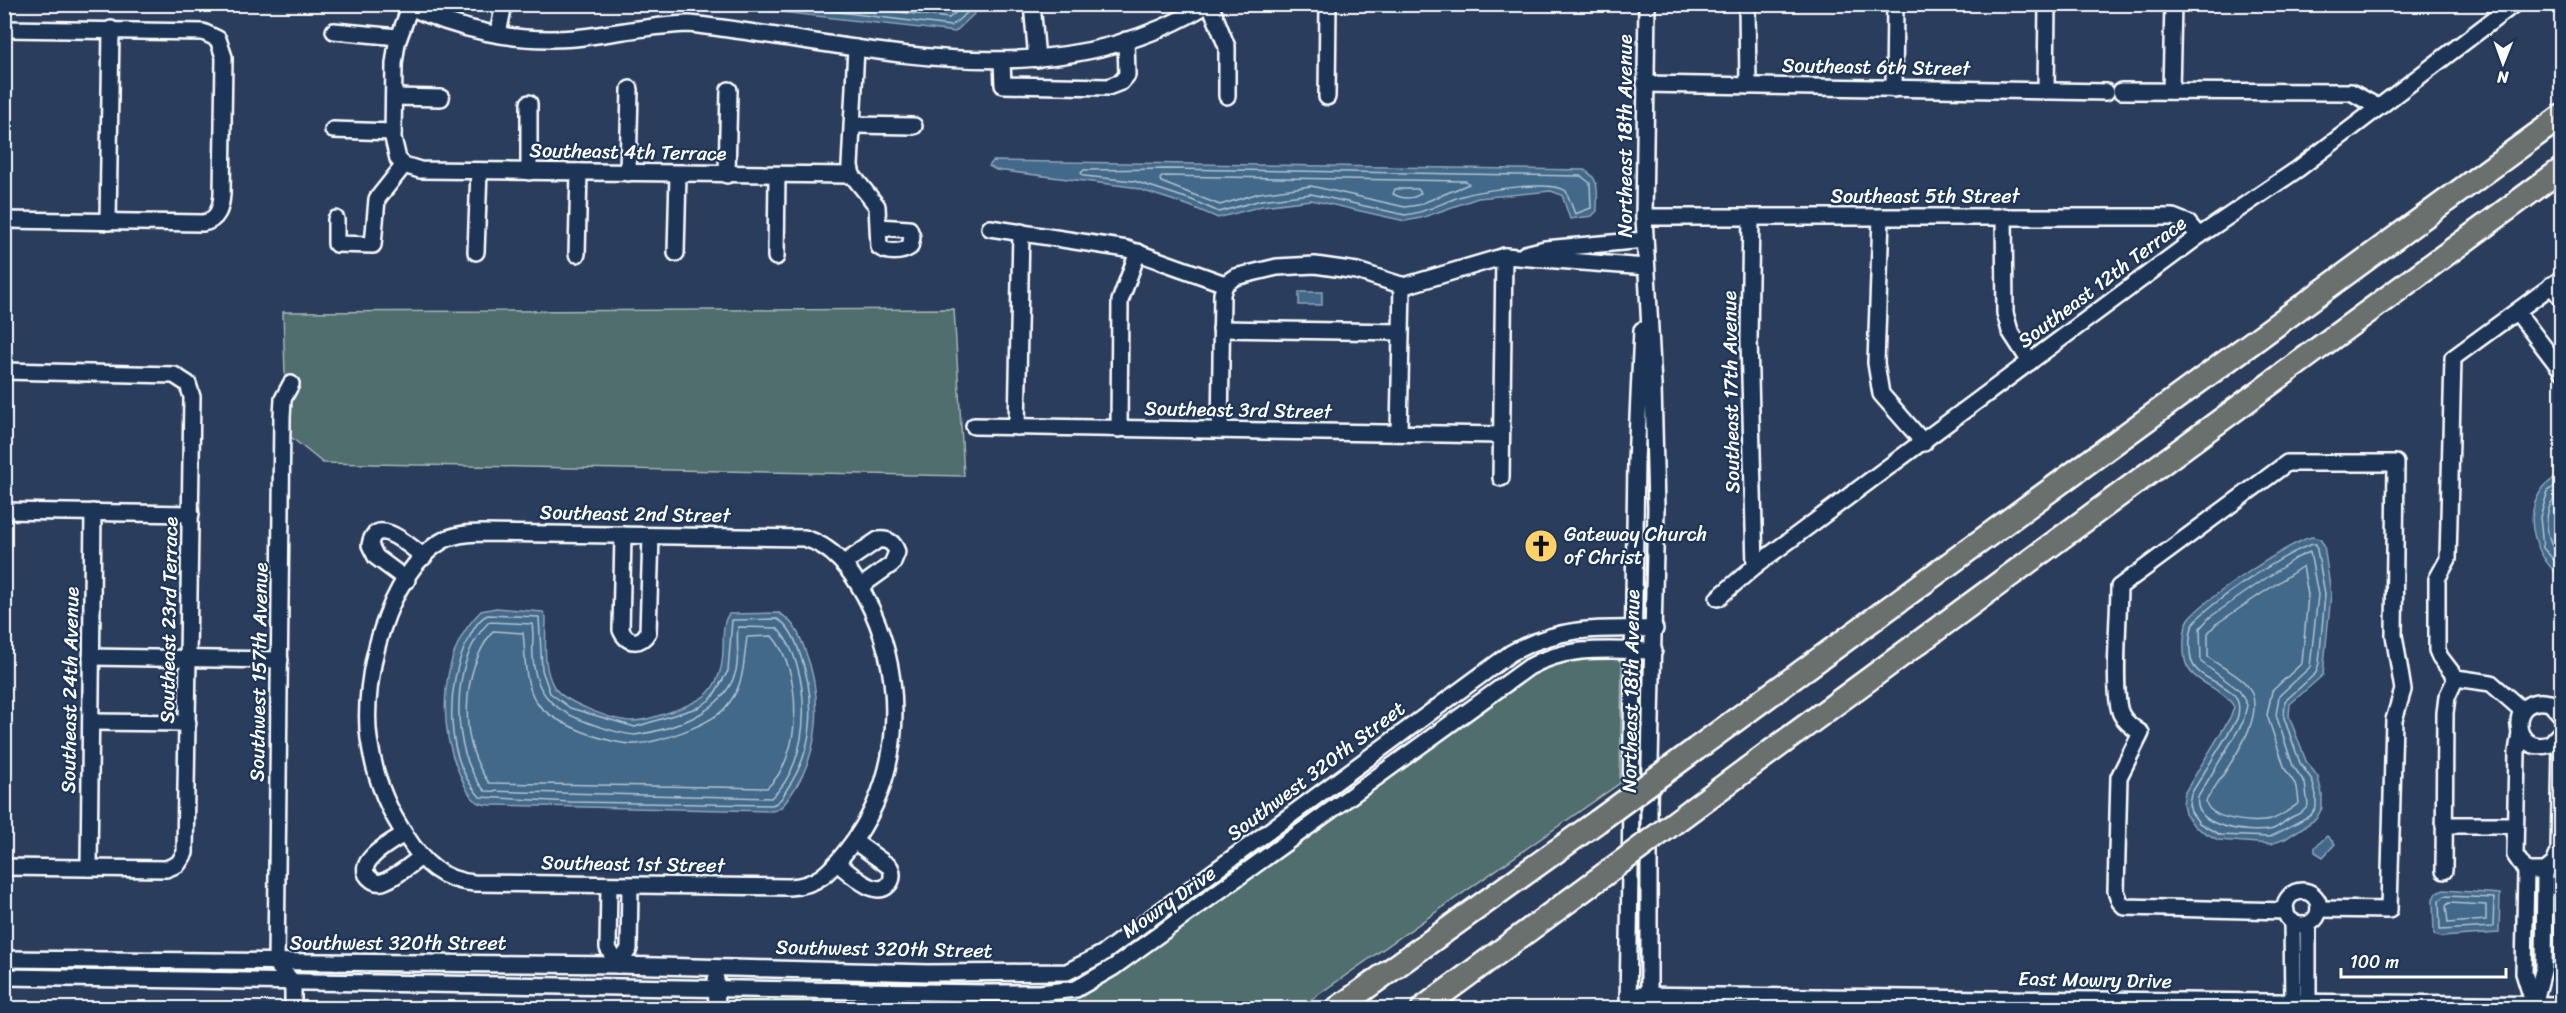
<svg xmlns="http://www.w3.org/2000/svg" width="2566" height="1013" font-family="Sriracha,sans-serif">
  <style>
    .green { fill: #4f6e6d; stroke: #a7b6b6; stroke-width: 1.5 }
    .water { fill: #42698a; stroke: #8ea5b9; stroke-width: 1.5 }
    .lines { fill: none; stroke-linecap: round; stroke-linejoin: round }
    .shore { stroke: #b3c3d0; stroke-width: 1.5 }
    .minor-casing { stroke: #fff; stroke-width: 20 }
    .highway-casing { stroke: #fff; stroke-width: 27 }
    .minor { stroke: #1d3557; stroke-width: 15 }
    .highway { stroke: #6a706d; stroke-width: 22 }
    .highway-bridge-casing { stroke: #fff; stroke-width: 27; stroke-linecap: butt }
    .highway-bridge { stroke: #6a706d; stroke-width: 22 }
    .labels { text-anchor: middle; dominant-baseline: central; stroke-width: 4.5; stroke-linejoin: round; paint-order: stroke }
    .street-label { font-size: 20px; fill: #fff; stroke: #1d3557 }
    .poi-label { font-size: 20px; fill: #fff; stroke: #1d3557; text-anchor: start }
  </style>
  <rect width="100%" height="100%" fill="#2b3d5c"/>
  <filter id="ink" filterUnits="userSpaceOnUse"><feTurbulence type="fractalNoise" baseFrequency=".0167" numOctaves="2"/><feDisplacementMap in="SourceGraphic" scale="12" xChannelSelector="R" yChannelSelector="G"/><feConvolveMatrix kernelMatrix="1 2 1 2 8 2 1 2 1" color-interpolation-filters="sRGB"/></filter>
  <g filter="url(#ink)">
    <g class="green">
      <path d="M954 309 964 476 323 463 287 434 283 312Z"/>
      <path d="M1616 656 1622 664 1620 783 1299 1008H728L737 995 1048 1000 1070 997 1108 981 1504 691C1549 662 1561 658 1616 656Z"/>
      <path d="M303 1001 694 1008H304Z"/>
    </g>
    <g class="water">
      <path d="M973 4 974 14 955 32 719 5Z"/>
      <path d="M993 161 1584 170C1601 178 1597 194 1597 211L1592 216 1570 219 1562 195 1551 191 1478 198 1421 218 1405 221 1311 200 1262 206 1218 218 1190 206 1132 187 996 170 989 166Z"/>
      <rect x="1299" y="292" width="23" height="13"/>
      <path d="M2561 473V577C2536 557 2521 517 2543 488 2547 482 2556 478 2561 473Z"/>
      <path d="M2312 537 2320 539 2324 545 2331 594 2323 675 2290 704 2289 716 2306 761 2318 777 2322 794V808L2316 819 2285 839 2271 844 2218 840 2195 827 2185 814 2183 804 2185 792 2231 716 2234 707C2223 686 2190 684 2185 660 2183 649 2183 628 2189 619 2203 600 2290 542 2312 537Z"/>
      <path d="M496 608 543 612 546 618C546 640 542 667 554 687 563 702 614 721 632 721 649 721 698 704 709 692 733 664 716 629 729 614L779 613C794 621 800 636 805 650 823 697 821 751 792 793 786 801 783 809 772 811L490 805C472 805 467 791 460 775 437 724 439 652 481 611Z"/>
      <path d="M2327 836 2335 844 2323 857 2315 852V847Z"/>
      <path d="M2444 890 2500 894 2499 933 2441 937 2434 935 2433 899 2436 893Z"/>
    </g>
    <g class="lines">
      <g class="shore">
        <path d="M775 4 951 26 967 13 968 4"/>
        <path d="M833 4 949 18 959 10 960 4"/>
        <path d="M1170 169 1581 176 1590 183 1591 208 1575 214 1566 191C1551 180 1482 190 1462 196 1443 202 1426 213 1405 215L1311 194 1261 200 1219 212 1192 200 1134 181 1084 176 1081 173 1084 170Z"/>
        <path d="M1163 176 1466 181 1469 184 1418 205 1405 207 1311 186 1259 193 1220 205 1161 182 1160 179Z"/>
        <path d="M1395 189H1418L1421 193C1413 200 1402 199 1393 194Z"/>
        <path d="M2562 481 2548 491 2540 517 2543 548 2562 569"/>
        <path d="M2562 490C2540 507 2544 541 2562 559"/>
        <path d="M2316 544 2325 594 2319 663 2316 673 2285 701 2284 718 2300 763 2312 780 2316 795V807L2311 815 2270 837 2220 835 2199 823 2191 812 2189 804 2191 794 2237 719C2249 680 2197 687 2191 659 2189 650 2189 631 2194 623 2203 607 2299 543 2316 544Z"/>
        <path d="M2310 552 2318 595 2310 667 2279 696 2276 715 2293 766 2305 783 2308 805C2304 813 2297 814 2290 818 2283 822 2278 829 2269 830 2249 833 2192 828 2198 797L2243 722 2247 705 2239 690 2201 662 2200 628 2210 617 2294 559Z"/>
        <path d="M2303 566 2308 595 2302 663 2272 691 2267 715 2285 769 2297 787 2299 803C2292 808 2279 818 2270 820 2255 824 2208 820 2206 801 2222 773 2274 714 2246 684 2235 672 2220 667 2208 657V633L2216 624Z"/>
        <path d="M488 615 539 617 542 670 550 693 570 708 635 727 700 707 712 698 728 671 732 620 777 619C788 624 794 637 798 648 816 695 817 746 787 789 783 796 780 803 772 805L571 802 480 797C444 757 445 685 468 640 473 630 478 619 488 615Z"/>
        <path d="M489 622 532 624C534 635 532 646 533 657 535 695 555 711 589 723 604 728 619 734 635 735 672 730 722 713 735 674 740 660 736 642 738 627L777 628C813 666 813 763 771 798L485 791C449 751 450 659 489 622Z"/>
        <path d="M493 631 523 633C526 656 523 678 535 700 548 722 611 746 637 744 659 742 710 725 725 708 745 686 743 664 747 637L772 636C803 671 803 757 767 788L489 783C458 740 461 672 493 631Z"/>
        <path d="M2445 896 2494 898 2493 927 2440 930 2439 901Z"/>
        <path d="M2449 903 2486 905V920L2448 923 2446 906Z"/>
      </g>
      <defs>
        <g id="minor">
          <path d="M404 4C456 30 517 43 575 38 613 34 650 25 689 24 863 43 1046 104 1208 4"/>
          <path d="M1032 4 1037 59"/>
          <path d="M1210 4 1227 47V96"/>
          <path d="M1647 4 1644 217 1653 386 1656 508 1649 805V1008"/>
          <path d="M1747 4 1748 86"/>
          <path d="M410 7 397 43 394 64 393 138 398 159 404 165 420 170 852 175"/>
          <path d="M4 29 203 32 218 39 224 57 222 194C221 208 218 220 203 223L4 220"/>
          <path d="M334 31 398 37"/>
          <path d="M498 34 504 4"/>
          <path d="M856 48 850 166 852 175 877 206 879 247C887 253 901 253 910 247L912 237 909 229 878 227"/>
          <path d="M1002 62 1003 85 1108 87 1121 82 1127 75 1126 40"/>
          <path d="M1645 84 2106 92"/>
          <path d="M1894 89 1895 4"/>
          <path d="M2046 91 2047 4"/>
          <path d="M2121 91 2351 92 2378 107"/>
          <path d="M2171 91 2173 4"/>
          <path d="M394 97 441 98"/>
          <path d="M1327 97 1328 4"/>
          <path d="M854 125 914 126"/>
          <path d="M333 130 393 132"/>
          <path d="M529 172V103"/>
          <path d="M628 173 630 89"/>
          <path d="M727 175 729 90"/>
          <path d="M2004 216 2005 313 2010 331 2030 362"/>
          <path d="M1644 217H2173L2188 223 2199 236"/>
          <path d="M1881 217 1876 363 1881 394 1924 443"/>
          <path d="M1751 218 1749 339 1755 566"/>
          <path d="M336 219V244L373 245 377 199 404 165"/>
          <path d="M108 222 111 29"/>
          <path d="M990 228 1127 249 1225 284"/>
          <path d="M476 252 479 171"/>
          <path d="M676 253 678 174"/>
          <path d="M577 254 579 172"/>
          <path d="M1525 254 1545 249 1645 240"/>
          <path d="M776 257 777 175"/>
          <path d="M1225 284 1235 277 1277 267 1315 265 1357 271 1404 286 1505 256 1646 267"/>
          <path d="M2551 285 2562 299"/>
          <path d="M2517 312 2562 371"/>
          <path d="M1221 329 1401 332"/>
          <path d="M4 371 174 375 188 384 192 397 185 853 178 864 166 869 4 867"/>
          <path d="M291 384 283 399 282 417 276 964 293 982V1008"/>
          <path d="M974 426 1501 435"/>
          <path d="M1017 427 1021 232"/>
          <path d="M1119 429 1120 301 1138 252"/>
          <path d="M1220 430 1222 294 1225 284"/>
          <path d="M1399 433 1402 285"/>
          <path d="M1501 478 1504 256"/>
          <path d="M4 511 191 514"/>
          <path d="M482 533 804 538C833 546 851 570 865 596 907 676 905 777 847 850 830 872 817 886 789 887L474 883C441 880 423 863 406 836 386 807 374 774 369 739 361 680 387 573 442 541 455 534 468 533 482 533Z"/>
          <path d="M623 535 621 630C627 644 641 645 648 632L651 536"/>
          <path d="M844 563 878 540C888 539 894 543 897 552L892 564 860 587"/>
          <path d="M407 580 376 557 370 545C375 513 412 548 424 557"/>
          <path d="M1718 598 1755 566 2199 236 2298 169 2514 4"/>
          <path d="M91 657 280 660"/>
          <path d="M2522 710 2491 683 2456 678 2440 657 2437 650V579L2448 559 2453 358 2562 278"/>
          <path d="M2562 716 2550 703C2507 692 2510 757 2550 744L2562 731"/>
          <path d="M91 722 188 723"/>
          <path d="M2520 733 2517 752 2515 855 2526 871 2524 973 2534 1005"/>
          <path d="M2444 825H2514"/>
          <path d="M404 834C393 841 349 864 372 880 376 883 381 883 385 881 398 876 410 865 421 857"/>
          <path d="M837 863C848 871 875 899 888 885 893 880 893 873 890 867L854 841"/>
          <path d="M89 868 93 512"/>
          <path d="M2444 871 2445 713 2447 697 2456 678"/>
          <path d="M2526 871H2545L2554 864 2559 852 2561 747 2556 739"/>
          <path d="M609 886 608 948 618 965"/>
          <circle cx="2302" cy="908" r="17"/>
          <path d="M2286 911 2125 907 2120 902 2116 891 2119 777 2141 733C2133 728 2125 722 2121 714 2112 695 2119 613 2119 587L2287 463H2396L2394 635 2403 690 2394 720 2389 910 2319 909"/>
          <path d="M2292 921 2293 1004"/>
          <path d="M4 959 618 965 928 973 1067 972 1102 954 1511 653C1560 626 1600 628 1655 629"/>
          <path d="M618 965 629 949 630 886"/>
          <path d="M4 977 984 993H1040L1076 989 1114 967 1529 667C1568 645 1611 650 1654 651"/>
          <path d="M716 979 717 1008"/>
          <path d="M1628 995 2562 1005"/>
          <path d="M2308 1004V924"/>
          <path d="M2534 1005 2544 967 2545 871"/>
          <path d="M1628 1008 1636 462 1642 330"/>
        </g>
        <g id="highway">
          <path d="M1696 749 2562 116"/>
          <path d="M1694 808 2562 169"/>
          <path d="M1338 1008 1598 821"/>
          <path d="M1423 1008 1597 880"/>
        </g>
      </defs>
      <use href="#minor" class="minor-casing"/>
      <use href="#highway" class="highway-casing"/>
      <use href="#minor" class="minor"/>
      <use href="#highway" class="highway"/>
      <defs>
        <g id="highway-bridge">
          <path d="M1598 821 1696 749"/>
          <path d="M1597 880 1694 808"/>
        </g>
      </defs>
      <use href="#highway-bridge" class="highway-bridge-casing"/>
      <use href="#highway-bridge" class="highway-bridge"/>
    </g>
  </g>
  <defs>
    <symbol id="church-disc" viewBox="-11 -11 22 22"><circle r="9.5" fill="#ffd166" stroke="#1d3557"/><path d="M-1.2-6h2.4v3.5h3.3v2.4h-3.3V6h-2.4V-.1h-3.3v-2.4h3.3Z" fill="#111"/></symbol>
  </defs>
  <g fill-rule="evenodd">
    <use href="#church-disc" x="1522" y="527" width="38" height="38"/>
  </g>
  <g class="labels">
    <g class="street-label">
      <text transform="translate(1876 67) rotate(1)">Southeast 6th Street</text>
      <text transform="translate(1625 136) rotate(-90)">Northeast 18th Avenue</text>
      <text transform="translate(628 152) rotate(1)">Southeast 4th Terrace</text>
      <text x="1925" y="196">Southeast 5th Street</text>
      <text transform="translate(2102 282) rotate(-37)">Southeast 12th Terrace</text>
      <text transform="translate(1731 392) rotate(-91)">Southeast 17th Avenue</text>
      <text transform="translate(1238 410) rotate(1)">Southeast 3rd Street</text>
      <text transform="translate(635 514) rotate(1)">Southeast 2nd Street</text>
      <text transform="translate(169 620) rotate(-89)">Southeast 23rd Terrace</text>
      <text transform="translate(259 672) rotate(-89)">Southwest 157th Avenue</text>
      <text transform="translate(70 690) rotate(-89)">Southeast 24th Avenue</text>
      <text transform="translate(1631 691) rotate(-89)">Northeast 18th Avenue</text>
      <text transform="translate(1316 771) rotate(-37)">Southwest 320th Street</text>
      <text transform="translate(633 864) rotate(1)">Southeast 1st Street</text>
      <text transform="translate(1169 902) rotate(-35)">Mowry Drive</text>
      <text x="398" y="943">Southwest 320th Street</text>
      <text transform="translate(884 949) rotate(1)">Southwest 320th Street</text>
      <text transform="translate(2095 980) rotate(1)">East Mowry Drive</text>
    </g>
    <g class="poi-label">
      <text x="1564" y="534">Gateway Church<tspan x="1564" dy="23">of Christ</tspan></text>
    </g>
  </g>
  <rect width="2566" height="1013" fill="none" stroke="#1d3557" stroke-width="24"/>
  <rect x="12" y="12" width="2542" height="989" fill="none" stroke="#fff" stroke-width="2" filter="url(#ink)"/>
  <g transform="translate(2503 63) rotate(181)" stroke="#1d3557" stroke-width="4.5" paint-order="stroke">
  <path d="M0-4.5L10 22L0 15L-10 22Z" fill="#ffffff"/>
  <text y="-9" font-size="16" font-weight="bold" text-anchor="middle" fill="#ffffff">N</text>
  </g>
  <path d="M2341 968v9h165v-9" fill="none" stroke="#ffffff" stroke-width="3"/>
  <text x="2350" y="968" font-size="18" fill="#ffffff" stroke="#1d3557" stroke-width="4.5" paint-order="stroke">100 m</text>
</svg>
